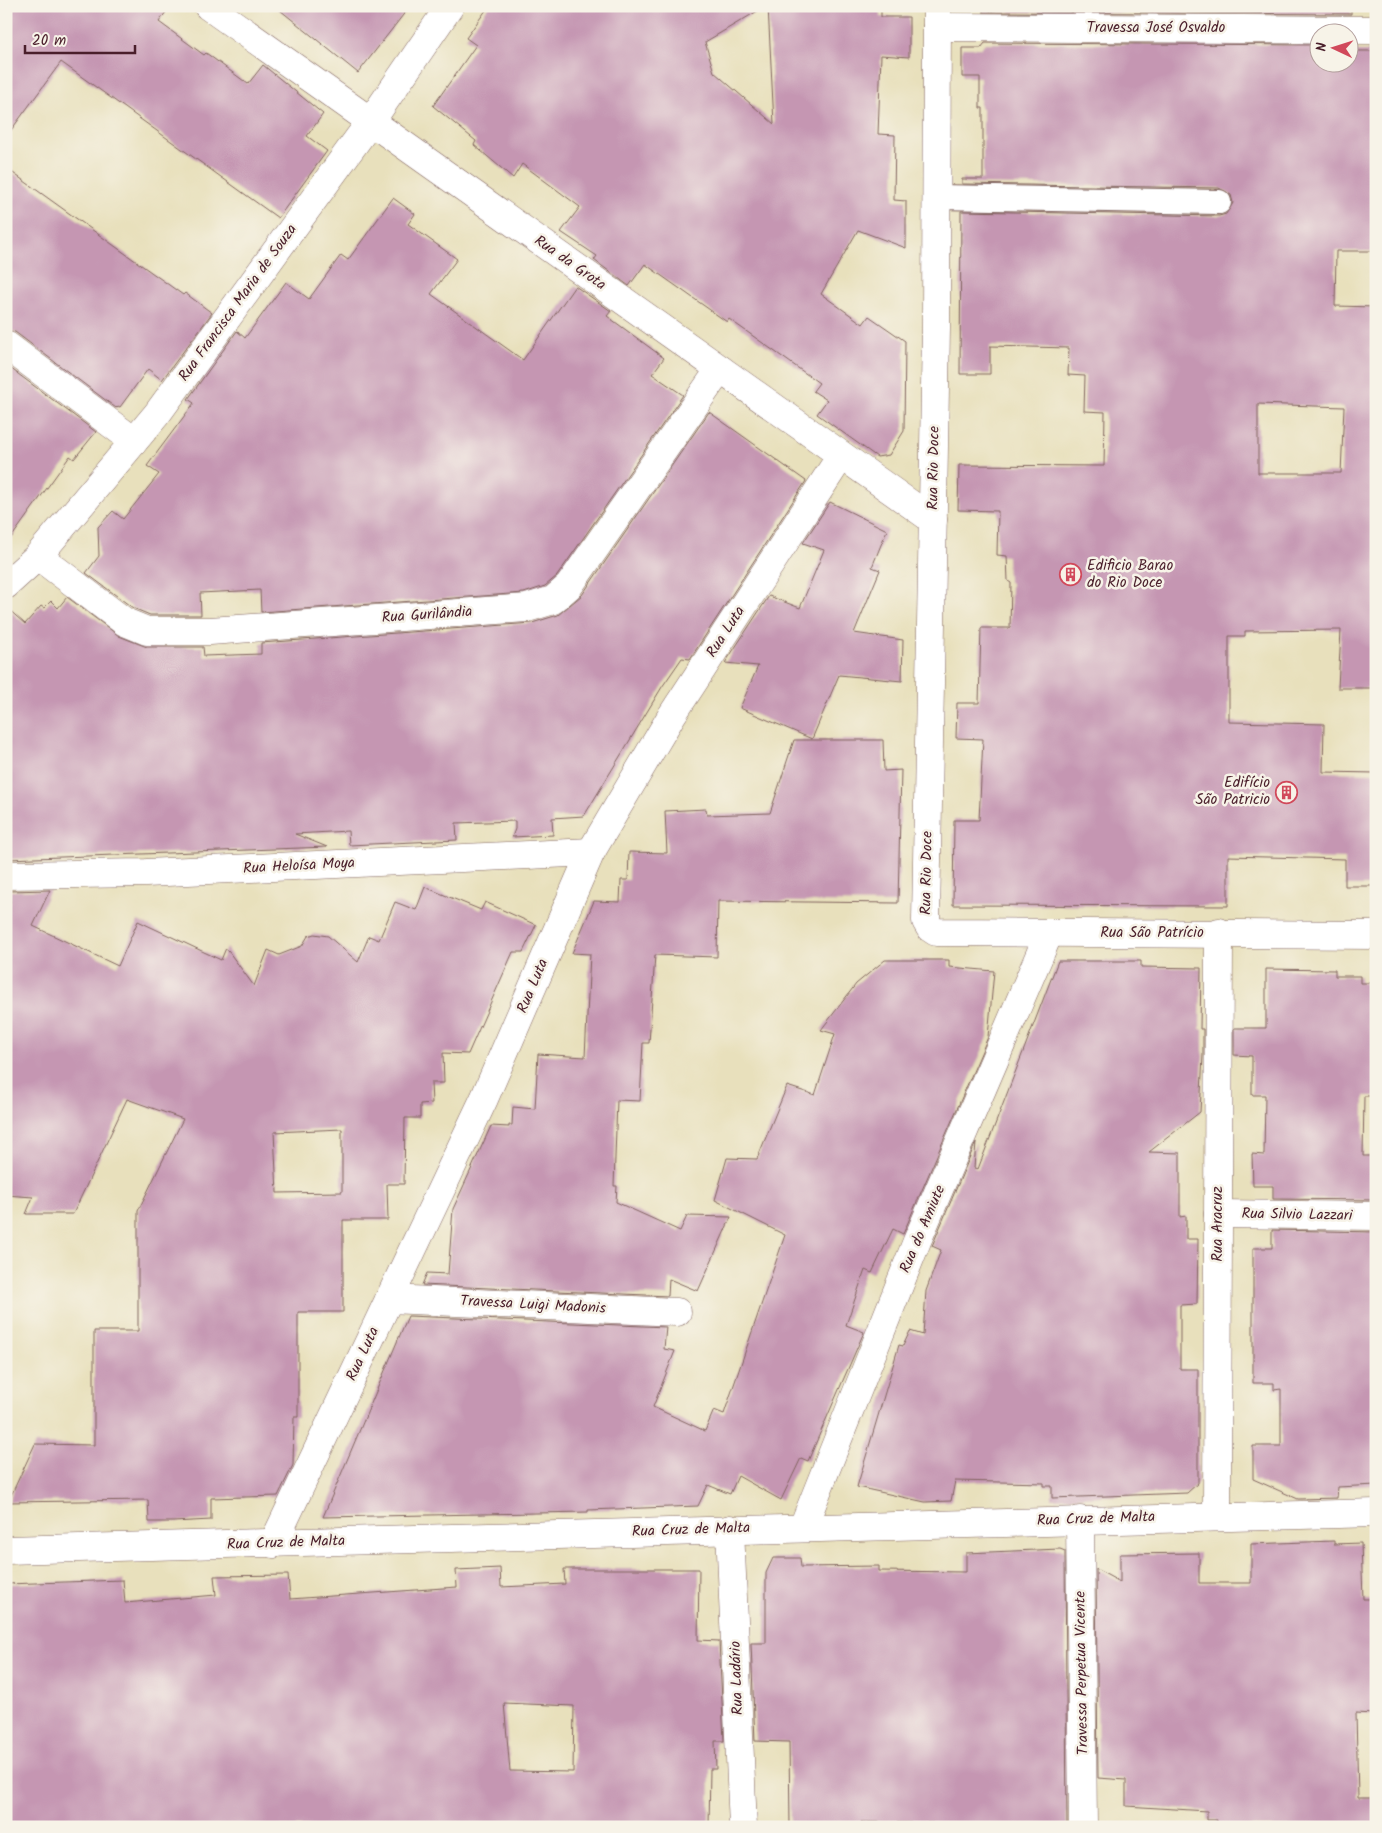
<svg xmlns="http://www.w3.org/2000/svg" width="1382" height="1833" font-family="Kalam,sans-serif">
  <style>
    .building { fill: #c596b2; fill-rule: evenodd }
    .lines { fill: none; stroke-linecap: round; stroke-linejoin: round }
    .pedestrian-casing { stroke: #81635e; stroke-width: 26 }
    .minor-casing { stroke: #81635e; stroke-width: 29 }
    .tertiary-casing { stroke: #81635e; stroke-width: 29 }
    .pedestrian { stroke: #fff; stroke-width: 24 }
    .minor { stroke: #fff; stroke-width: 28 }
    .tertiary { stroke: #fff; stroke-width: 28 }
    .labels { text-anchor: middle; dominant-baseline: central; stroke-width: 5; stroke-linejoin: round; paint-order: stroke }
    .street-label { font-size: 15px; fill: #4a1f2b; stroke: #f7f3e8 }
    .poi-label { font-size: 15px; fill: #4a1f2b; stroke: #f7f3e8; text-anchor: start }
  </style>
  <rect width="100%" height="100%" fill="#f7f3e8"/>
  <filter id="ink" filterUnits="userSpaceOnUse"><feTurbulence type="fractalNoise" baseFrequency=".02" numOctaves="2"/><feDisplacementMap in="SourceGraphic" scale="10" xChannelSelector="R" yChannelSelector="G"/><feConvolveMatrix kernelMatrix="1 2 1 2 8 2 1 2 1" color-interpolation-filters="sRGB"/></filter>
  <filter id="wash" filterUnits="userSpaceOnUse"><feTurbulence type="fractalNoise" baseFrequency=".0096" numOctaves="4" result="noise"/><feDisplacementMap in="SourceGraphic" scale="20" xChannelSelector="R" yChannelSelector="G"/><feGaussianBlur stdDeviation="1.12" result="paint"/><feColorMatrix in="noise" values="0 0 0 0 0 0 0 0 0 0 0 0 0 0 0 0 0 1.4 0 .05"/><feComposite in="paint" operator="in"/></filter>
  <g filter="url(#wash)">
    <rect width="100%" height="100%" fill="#e8e0bc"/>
    <g id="blocks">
      <g class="building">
        <path d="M6 6H170L159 22 204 55 206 53 248 84 263 65 323 114 307 136 327 151 278 218 61 62 6 137Z"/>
        <path d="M275 6H410L358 73Z"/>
        <path d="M489 6H766L705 42 714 72 774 124 768 6H881V17H909V57L881 55 878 134 895 135 894 200 906 201V248L858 230 821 294 863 324 869 316 905 341 904 431 889 455 877 457 817 414 827 400 813 391 819 383 729 319 727 322 645 264 629 286 594 260 597 256 561 232 580 207 522 164 513 178 474 145 476 141 433 106 476 45 466 38Z"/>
        <path d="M983 6H1351V14L983 12Z"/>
        <path d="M985 43 1320 45V62H1350V45L1351 51H1373L1372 60H1376V251H1336L1335 306 1376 307V688H1338L1341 630 1245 631V636H1229V722L1324 724 1323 772 1376 773V886H1345V859L1228 856V906L953 905 954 820H979L983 739 956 738 957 703H979L981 628H1010L1011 583 1008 581 1007 556 997 555 998 511 958 510 959 465 1104 466 1105 412 1084 411 1085 376 1068 375 1069 348 990 346V374H960L961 211 1219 216 1226 214 1233 203 1231 195 1219 188 962 184V179H983V108H980V77H962V48H981ZM1258 404 1344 407 1341 473H1258Z"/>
        <path d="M6 168 183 295 185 293 212 313 162 380 148 369 120 407 118 406 116 408 15 332 6 330Z"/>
        <path d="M393 198 415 214 408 224 457 259 431 294 523 360 575 286 611 311 607 316 664 358 652 374 683 395 557 576 545 586 524 593 261 612 260 590 200 593 201 615H150L133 608 86 573 99 556 98 527 113 511 123 519 159 474 147 466 194 403 188 399 237 331 245 338 286 282 309 299 341 255 348 260Z"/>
        <path d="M6 365 96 432 74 459 70 456 6 545Z"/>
        <path d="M709 412 806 481 690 659 682 658 662 687 584 816 552 818 553 835 512 837 515 829V821L456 823 457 840 349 845 348 831 295 834 327 847 8 859 6 843V607L25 624 41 606 44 608 51 601 58 608 67 597 119 636 147 647H203L204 656 261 654V643L532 623 558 615 582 595Z"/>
        <path d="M830 502 887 530 872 567 880 570 854 633 903 640 902 681 839 675 812 739 740 708 758 666 725 663 769 596 800 608 824 550 803 543Z"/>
        <path d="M794 740H883L884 771 901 770 898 903 718 901 717 957 655 955 649 1043H643L640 1101 617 1100 614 1186H617L616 1202 680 1231 687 1216 731 1217 698 1291 669 1279 668 1296 422 1285 427 1273 448 1274 453 1209 491 1126 509 1127V1125H512L513 1107 535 1109 538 1054 585 1057 590 954 572 953 594 901 620 902 621 880H628L629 852 667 853 665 811 706 809 707 815 770 813Z"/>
        <path d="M425 887 481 910 485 902 536 925 523 952H513L468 1054 443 1053 444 1083H431L432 1103 420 1104V1118H405L404 1184H387L388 1220H343V1312H298V1417H294L293 1465 278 1496 211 1498V1520L173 1522H149L148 1500 8 1502 35 1444 94 1445V1331H138V1211L183 1119 127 1099 73 1214H26L33 1197 6 1195V904L10 903 9 891 50 890 33 926 118 966 138 921 221 960 226 948 254 986 268 950 279 955 302 946 308 936 314 934 328 936 358 962 369 936 379 940 395 902 416 910ZM342 1129V1192L277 1193 274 1132Z"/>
        <path d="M885 960H949V967L994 971 988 1037 903 1234 893 1229 872 1273 865 1270 846 1325 864 1332 808 1461 801 1458 781 1500 738 1476 730 1494 708 1485 698 1506 588 1510V1512L323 1517 408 1316 666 1327 664 1349 675 1351 653 1407 705 1431 714 1410 724 1414 785 1235 715 1200 727 1158 757 1159 787 1086 815 1095 835 1034 821 1030 856 984Z"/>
        <path d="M1058 961H1141V967L1201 968 1200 1029H1203V1055L1200 1112 1149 1152 1180 1153V1217L1186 1216V1239H1198L1197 1304 1180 1305V1369H1198V1483L1187 1493 1052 1498V1486H1044V1483L955 1481 951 1501 925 1502 857 1487 899 1345 903 1346 910 1331 923 1335 926 1291 941 1250 932 1246 976 1142 974 1168 978 1169Z"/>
        <path d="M1266 969 1335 970V976H1360V983H1376V1096H1364L1363 1156H1376V1200L1273 1199V1186H1253L1252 1154 1264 1155 1265 1095H1252V1056L1234 1055V1028H1266Z"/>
        <path d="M1272 1230 1376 1232V1485L1338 1487 1337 1498 1298 1499 1253 1479V1446H1281V1389L1274 1390V1383H1253V1248H1272Z"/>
        <path d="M1334 1541V1544L1361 1543 1363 1599H1373L1374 1714 1356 1713 1358 1798H1376V1827H1217V1820H1207V1811L1126 1806V1780L1098 1778 1096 1569 1120 1582V1554L1199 1553V1583H1251V1544Z"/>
        <path d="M1060 1549 1065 1551 1067 1827H933V1823L861 1822V1827H790L789 1742 755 1741 751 1643H766V1573L773 1558H800L801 1567 879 1566V1571L966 1572V1553Z"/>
        <path d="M500 1568 501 1587 565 1584 564 1569H699L698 1640 719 1641 724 1741H715L716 1769H710L709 1827H6V1584L123 1580 125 1603 216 1595 214 1576 288 1575 290 1599 457 1587 456 1570ZM504 1703 574 1706 573 1772 510 1771Z"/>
      </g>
    </g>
  </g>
  <g filter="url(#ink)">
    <use href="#blocks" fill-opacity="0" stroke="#81635e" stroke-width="1"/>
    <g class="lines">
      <defs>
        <path id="pedestrian" d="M936 197 1219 202"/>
        <g id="minor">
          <path d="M208 6 933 520"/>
          <path d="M937 6 936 328 926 921 930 928 936 932 1376 935"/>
          <path d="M937 27 1376 30"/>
          <path d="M6 345 134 441"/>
          <path d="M38 556 125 622 147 631H210L527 608 553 600 569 586 720 369"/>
          <path d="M6 585 38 556 157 414 371 121 450 6"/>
          <path d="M6 875 146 873 591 852"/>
          <path d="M1218 1214 1376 1216"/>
          <path d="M389 1299 677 1312"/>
          <path d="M1217 1516 1219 932"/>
          <path d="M1080 1520 1083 1827"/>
          <path d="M803 1527 917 1241 1049 933"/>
          <path d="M273 1544 484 1099 591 852 672 715 841 456"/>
        </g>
        <g id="tertiary">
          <path d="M730 1529 743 1827"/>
          <path d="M6 1550 1376 1513"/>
        </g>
      </defs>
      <use href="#pedestrian" class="pedestrian-casing"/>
      <use href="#minor" class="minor-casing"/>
      <use href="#tertiary" class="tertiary-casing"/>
      <use href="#pedestrian" class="pedestrian"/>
      <use href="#minor" class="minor"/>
      <use href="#tertiary" class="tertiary"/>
    </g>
  </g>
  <defs>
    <symbol id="building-ring" viewBox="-11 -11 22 22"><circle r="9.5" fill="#f7f3e8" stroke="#d1495b" stroke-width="1.5"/><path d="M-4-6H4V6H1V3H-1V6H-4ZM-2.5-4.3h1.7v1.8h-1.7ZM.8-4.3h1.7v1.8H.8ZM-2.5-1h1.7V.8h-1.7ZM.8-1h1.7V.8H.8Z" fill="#d1495b"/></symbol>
  </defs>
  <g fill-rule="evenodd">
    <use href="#building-ring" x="1058" y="562" width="25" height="25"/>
    <use href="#building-ring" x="1274" y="780" width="25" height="25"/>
  </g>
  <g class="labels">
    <g class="street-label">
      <text x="1156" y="28">Travessa José Osvaldo</text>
      <text transform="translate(570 263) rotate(35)">Rua da Grota</text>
      <text transform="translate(238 303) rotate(-54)">Rua Francisca Maria de Souza</text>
      <text transform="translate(934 468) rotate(-89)">Rua Rio Doce</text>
      <text transform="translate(427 615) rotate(-4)">Rua Gurilândia</text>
      <text transform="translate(726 632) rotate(-57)">Rua Luta</text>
      <text transform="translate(299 866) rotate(-3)">Rua Heloísa Moya</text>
      <text transform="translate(927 873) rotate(-89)">Rua Rio Doce</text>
      <text x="1152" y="933">Rua São Patrício</text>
      <text transform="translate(533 986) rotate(-67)">Rua Luta</text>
      <text transform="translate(1297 1215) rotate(1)">Rua Silvio Lazzari</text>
      <text transform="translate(1218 1224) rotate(-90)">Rua Aracruz</text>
      <text transform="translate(923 1229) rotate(-67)">Rua do Amiute</text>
      <text transform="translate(533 1305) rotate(3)">Travessa Luigi Madonis</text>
      <text transform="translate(363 1354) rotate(-65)">Rua Luta</text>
      <text transform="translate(1096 1519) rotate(-2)">Rua Cruz de Malta</text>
      <text transform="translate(691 1530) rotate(-2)">Rua Cruz de Malta</text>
      <text transform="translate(286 1543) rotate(-2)">Rua Cruz de Malta</text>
      <text transform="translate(1082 1673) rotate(-91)">Travessa Perpetua Vicente</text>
      <text transform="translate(737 1678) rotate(-92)">Rua Ladário</text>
    </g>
    <g class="poi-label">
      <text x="1087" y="566">Edificio Barao<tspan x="1087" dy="17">do Rio Doce</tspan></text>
      <text x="1270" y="783" text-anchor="end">Edifício<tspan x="1270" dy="17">São Patricio</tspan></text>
    </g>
  </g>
  <rect width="1382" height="1833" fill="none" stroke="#f7f3e8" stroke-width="25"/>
  <g transform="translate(1334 48) rotate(274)"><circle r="24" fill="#f7f3e8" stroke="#b29e9c"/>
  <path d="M0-4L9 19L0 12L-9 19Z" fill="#d1495b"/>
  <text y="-8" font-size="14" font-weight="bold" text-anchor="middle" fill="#4a1f2b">N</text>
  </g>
  <path d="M25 45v8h110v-8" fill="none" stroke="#4a1f2b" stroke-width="2.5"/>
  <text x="32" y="45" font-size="15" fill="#4a1f2b" stroke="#f7f3e8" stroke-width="4" paint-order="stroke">20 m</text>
</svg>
